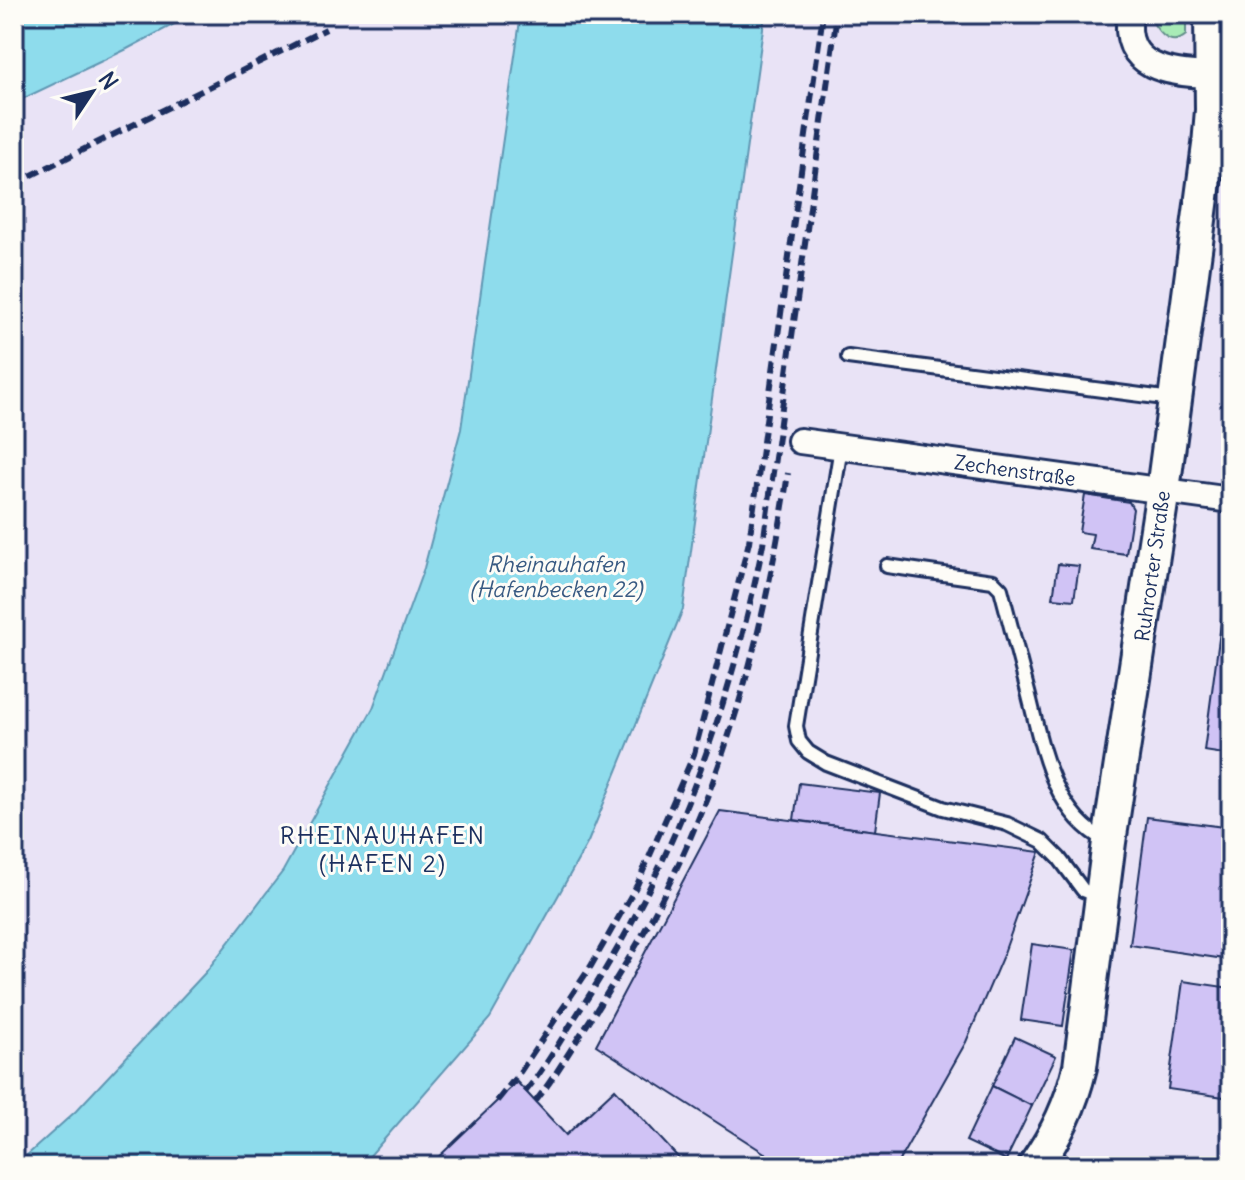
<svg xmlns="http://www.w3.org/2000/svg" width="1245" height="1180" font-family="Delius,sans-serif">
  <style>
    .built { fill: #e9e3f6 }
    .green { fill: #a8ebb6; stroke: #628d8a; stroke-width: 2 }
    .water { fill: #8edcec; stroke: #6097b3; stroke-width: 2 }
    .building { fill: #d0c3f5; stroke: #1b2f5e; stroke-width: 2 }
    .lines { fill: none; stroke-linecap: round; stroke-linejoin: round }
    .service-casing { stroke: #1b2f5e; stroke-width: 18 }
    .minor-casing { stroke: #1b2f5e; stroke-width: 30 }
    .tertiary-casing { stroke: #1b2f5e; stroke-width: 38 }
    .service { stroke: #fdfcf7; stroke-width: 12 }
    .minor { stroke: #fdfcf7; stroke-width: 24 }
    .tertiary { stroke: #fdfcf7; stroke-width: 32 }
    .rail { stroke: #1b2f5e; stroke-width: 6; stroke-dasharray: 12 6; stroke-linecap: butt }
    .labels { text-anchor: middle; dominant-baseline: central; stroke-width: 6; stroke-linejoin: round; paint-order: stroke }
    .street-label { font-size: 20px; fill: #1b2f5e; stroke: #fdfcf7 }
    .water-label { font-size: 22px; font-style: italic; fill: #385a82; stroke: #fdfcf7 }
    .quarter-label { font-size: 24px; letter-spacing: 2px; fill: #1b2f5e; stroke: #fdfcf7 }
  </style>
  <rect width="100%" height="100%" fill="#f4f1f7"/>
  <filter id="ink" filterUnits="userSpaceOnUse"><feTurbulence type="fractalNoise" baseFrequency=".0125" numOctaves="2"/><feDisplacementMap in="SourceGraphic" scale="16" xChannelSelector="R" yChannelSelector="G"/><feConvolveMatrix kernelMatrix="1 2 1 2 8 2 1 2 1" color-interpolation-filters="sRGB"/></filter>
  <g filter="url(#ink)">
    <g class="built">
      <path d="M193 14H521L461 429 424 568 373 708 283 871 205 973 76 1111 14 1166V103L127 49Z"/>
      <path d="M765 14H1231V1166H361L490 1018 588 842 683 609Z"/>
    </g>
    <path class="green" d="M1149 14H1186V35C1169 50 1155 29 1149 14Z"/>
    <g class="water">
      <path d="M14 14H193L127 49 14 103Z"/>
      <path d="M521 14H765L683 609 588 842 490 1018 361 1166H15L76 1111 205 973 283 871 373 708 424 568 461 429Z"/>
    </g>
    <g class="building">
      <path d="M14 407 24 421 14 428Z"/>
      <path d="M1085 495 1129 502 1133 509 1126 554 1090 549 1093 534 1079 532Z"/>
      <path d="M1231 549V755L1204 751Z"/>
      <path d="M1058 564 1079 566 1074 600 1053 598Z"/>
      <path d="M799 783 880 793 875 831 794 820Z"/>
      <path d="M720 811 1040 852 1004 953 966 1042 896 1166H785L596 1045Z"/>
      <path d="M1147 817 1231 828V960L1130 945Z"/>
      <path d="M1032 944 1074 950 1063 1026 1021 1020Z"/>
      <path d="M1183 981 1231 988V1098L1168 1089Z"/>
      <path d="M1015 1037 1056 1056 1032 1106 992 1086Z"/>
      <path d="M517 1082 566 1135 615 1089 686 1166H429Z"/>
      <path d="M992 1086 1032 1106 1006 1160 966 1141Z"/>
    </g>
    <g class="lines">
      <defs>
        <g id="service">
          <path d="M848 357 1172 399"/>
          <path d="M841 447 796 726 799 741 808 752 826 763 943 808 1007 824 1042 841 1059 858 1083 890 1099 896"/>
          <path d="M887 566 993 581 1001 589C1010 623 1019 657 1028 692 1042 746 1052 813 1106 841"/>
        </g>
        <g id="minor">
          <path d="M1130 14C1121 69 1171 74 1212 75"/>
          <path d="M800 441 1231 500"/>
        </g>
        <path id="tertiary" d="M1035 1166C1057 1134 1071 1105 1080 1067L1109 842 1163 490 1209 145 1212 110 1211 14"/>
      </defs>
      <use href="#service" class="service-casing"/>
      <use href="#minor" class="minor-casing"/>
      <use href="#tertiary" class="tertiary-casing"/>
      <use href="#service" class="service"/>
      <use href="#minor" class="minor"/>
      <use href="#tertiary" class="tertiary"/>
      <g class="rail">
        <path d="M14 184 326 29"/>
        <path d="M525 1092C545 1068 560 1041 576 1016 672 870 729 715 763 544L837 14"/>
        <path d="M497 1101 520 1072 591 966 637 885 694 754 749 542 823 14"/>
        <path d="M535 1102C554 1078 569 1052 586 1026 613 984 641 941 663 896 730 764 767 619 788 473"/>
      </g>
    </g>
  </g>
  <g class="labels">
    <g class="street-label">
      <text transform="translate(1015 470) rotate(8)">Zechenstraße</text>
      <text transform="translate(1152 566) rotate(-82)">Ruhrorter Straße</text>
    </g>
    <g class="water-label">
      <text x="556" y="564">Rheinauhafen<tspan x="556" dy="25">(Hafenbecken 22)</tspan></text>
    </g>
    <g class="quarter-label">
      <text x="383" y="835">RHEINAUHAFEN<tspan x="383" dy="28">(HAFEN 2)</tspan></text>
    </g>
  </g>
  <rect width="1245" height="1180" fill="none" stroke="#fdfcf7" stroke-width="48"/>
  <rect x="24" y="24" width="1197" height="1132" fill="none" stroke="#1b2f5e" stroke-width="3" filter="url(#ink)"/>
  <g transform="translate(92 92) rotate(55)" stroke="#fdfcf7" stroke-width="6" paint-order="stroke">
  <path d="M0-6L14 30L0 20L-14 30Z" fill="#1b2f5e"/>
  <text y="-12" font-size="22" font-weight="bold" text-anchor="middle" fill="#1b2f5e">N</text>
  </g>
</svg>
